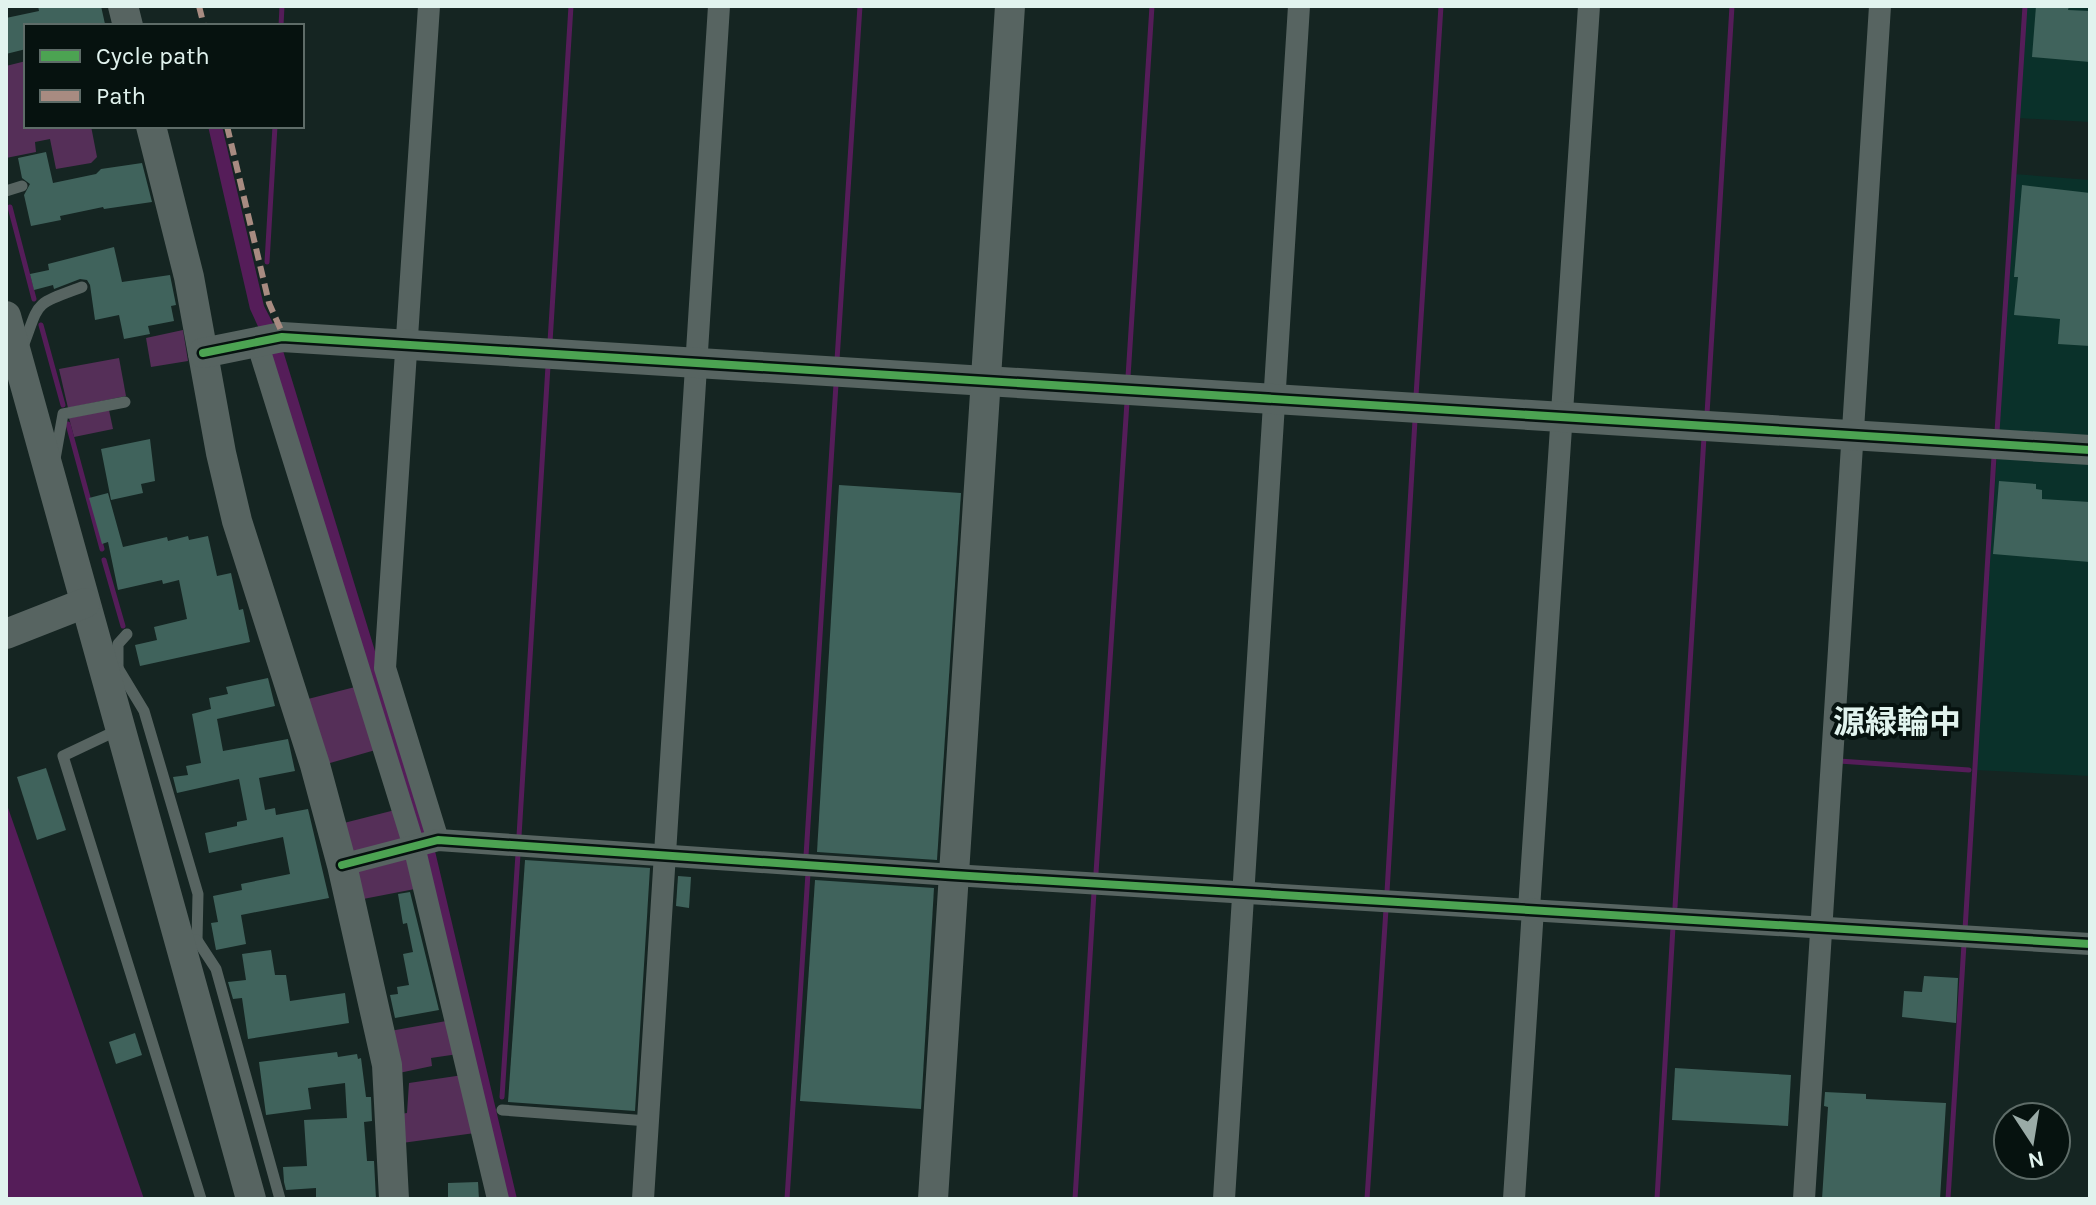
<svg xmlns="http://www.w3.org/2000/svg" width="2096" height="1205" font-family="Karla,'Noto Sans JP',sans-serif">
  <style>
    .built { fill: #0a312a }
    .green { fill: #552f58 }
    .water { fill: #551d59 }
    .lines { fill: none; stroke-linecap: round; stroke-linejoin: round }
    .stream { stroke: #551d59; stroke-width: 5 }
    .building { fill: #40635c }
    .lane { stroke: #576461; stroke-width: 11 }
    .street { stroke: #576461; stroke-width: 22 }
    .secondary { stroke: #576461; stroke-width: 30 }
    .quiet { stroke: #a88b81; stroke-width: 6; stroke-dasharray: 12 6; stroke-linecap: butt }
    .cycleway-casing { stroke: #06120f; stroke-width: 13 }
    .cycleway { stroke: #4ca352; stroke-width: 8 }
    .labels { text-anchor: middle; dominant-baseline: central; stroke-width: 8; stroke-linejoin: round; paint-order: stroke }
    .neighbourhood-label { font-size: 32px; font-weight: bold; fill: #e1f3ee; stroke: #06120f }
  </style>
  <rect width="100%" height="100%" fill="#152522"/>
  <g class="built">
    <path d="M2025 6H2090V122L2018 118Z"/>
    <path d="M2014 174 2090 180V441L1997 432Z"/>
    <path d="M1997 456 2090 463V776L1975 770Z"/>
  </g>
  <g class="green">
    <path d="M26 61V126H91L97 157 91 163 56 169 50 139 35 142 36 152 6 158V66Z"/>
    <path d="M183 330 188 361 151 367 146 338Z"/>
    <path d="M119 358 126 396 68 408 59 369Z"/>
    <path d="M109 410 113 429 74 437 69 418Z"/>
    <path d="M359 686 379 749 323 765 304 700Z"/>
    <path d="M399 809 409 842 353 857 340 824Z"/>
    <path d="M413 853 420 888 358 900 356 867Z"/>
    <path d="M452 1020 458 1054 431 1058 432 1066 399 1073 390 1031Z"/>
    <path d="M463 1075 475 1133 402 1143 400 1114 407 1113 409 1083Z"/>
  </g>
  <g class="water">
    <path d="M208 126H222L264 306 277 331 431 834 517 1199H505L261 333 250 309Z"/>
    <path d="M6 802 144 1199H6Z"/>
  </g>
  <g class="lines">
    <g class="stream">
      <path d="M281 26 282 6"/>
      <path d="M10 207 34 299"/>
      <path d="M267 262 275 126"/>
      <path d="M41 325 63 405"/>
      <path d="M550 342 571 6"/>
      <path d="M837 360 860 6"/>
      <path d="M1128 377 1152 6"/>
      <path d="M1416 396 1441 6"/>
      <path d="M1707 414 1732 6"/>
      <path d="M68 424 102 549"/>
      <path d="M1997 432 2025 6"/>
      <path d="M104 560 123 626"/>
      <path d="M1839 761 1969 770"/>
      <path d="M519 836 548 366"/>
      <path d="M806 856 836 384"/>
      <path d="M1096 873 1127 402"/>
      <path d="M1387 892 1415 420"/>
      <path d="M1675 907 1704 437"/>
      <path d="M1965 930 1994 456"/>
      <path d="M502 1097 518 854"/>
      <path d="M787 1199 808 873"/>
      <path d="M1075 1199 1094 892"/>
      <path d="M1367 1199 1386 909"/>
      <path d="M1657 1199 1673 927"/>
      <path d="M1948 1199 1964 944"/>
    </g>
  </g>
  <g class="building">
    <path d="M38 6H101L105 24 94 26H26V49L6 54V18L39 11Z"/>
    <path d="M2036 6H2069L2068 10 2090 11V62L2032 57Z"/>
    <path d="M46 152 53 183 96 174 101 169 142 163 152 202 104 209 103 207 60 216 61 220 31 226 24 195 30 184 22 178 18 158Z"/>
    <path d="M2022 185 2090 193V346L2058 344 2060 319 2014 315 2018 277H2014Z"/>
    <path d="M114 247 122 282 170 275 176 305 171 306 174 321 148 326 150 334 124 339 119 315 95 320 90 285 87 280 80 279 54 289 53 285 34 290 30 274 49 270 48 264Z"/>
    <path d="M150 439 155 481 141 484 143 493 111 500 101 449Z"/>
    <path d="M1999 481 2036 484V489L2042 490V499L2090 502V562L1993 554Z"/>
    <path d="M839 485 961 493 937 860 817 852Z"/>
    <path d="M108 493 123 547 167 537 168 541 188 536 189 540 208 536 217 576 231 573 239 610 243 609 250 642 140 666 135 645 157 640 154 627 187 619 179 580 163 584 162 580 118 590 108 542 102 544 89 498Z"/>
    <path d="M268 678 275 706 217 719 223 751 288 739 295 771 259 778 265 810 275 808 276 815 308 809 329 898 241 915 246 944 216 950 211 923 218 922 213 896 242 890 241 884 290 874 283 837 209 853 205 833 237 826V822L247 820 239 779 177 793 173 777 188 775 186 766 201 763 192 714 211 709 209 698 228 694 226 687Z"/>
    <path d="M46 768 66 830 37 840 17 777Z"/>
    <path d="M525 860 650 868 635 1111 508 1102Z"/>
    <path d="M678 876 691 877 689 908 676 906Z"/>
    <path d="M815 880 934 888 921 1109 800 1101Z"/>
    <path d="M410 892 439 1010 395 1018 390 995 398 994 397 987 409 985 403 954 413 952 407 923 403 924 398 894Z"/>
    <path d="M271 950 275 975H286L290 1001 345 993 349 1023 248 1039 242 998 233 999 228 982 246 980 242 954Z"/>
    <path d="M1924 976 1958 978 1956 1023 1902 1017 1904 991 1922 992Z"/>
    <path d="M135 1033 142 1055 116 1064 109 1042Z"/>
    <path d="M337 1052 338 1057 357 1054 358 1059 361 1058 366 1097H371L372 1121 364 1122 367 1161H374L376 1199H316V1188L286 1190 284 1182 283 1167 307 1166 304 1120 347 1118 345 1083 308 1088 311 1109 266 1115 259 1062Z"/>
    <path d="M1675 1068 1791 1075 1788 1126 1672 1120Z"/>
    <path d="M1825 1092 1866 1094V1099L1946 1103 1940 1199H1822L1828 1107 1824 1106Z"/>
    <path d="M478 1182 479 1199H448V1183Z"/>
  </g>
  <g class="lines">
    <g class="lane">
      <path d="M6 191 22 186"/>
      <path d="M22 349C41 300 31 306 82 287"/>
      <path d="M55 459 63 414 125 402"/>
      <path d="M118 668V644L127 634"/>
      <path d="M110 670 118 668 144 711 198 894 197 940"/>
      <path d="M120 729 63 756 201 1199"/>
      <path d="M192 941 197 940 216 969 280 1199"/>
      <path d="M502 1110 648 1121"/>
    </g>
    <g class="street">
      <path d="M429 6 385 668 438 840"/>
      <path d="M257 342 414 846 498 1199"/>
      <path d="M342 865 438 840 953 875 2090 944"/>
      <path d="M1529 909 1589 6"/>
      <path d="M643 1199 719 6"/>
      <path d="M1224 1199 1299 6"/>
      <path d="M1514 1199 1533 909"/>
      <path d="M1804 1199 1880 6"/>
    </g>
    <g class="secondary">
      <path d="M123 6 128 26"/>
      <path d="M151 126 189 277 221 453 237 521 315 765 342 865 387 1065 394 1199"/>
      <path d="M6 316 251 1199"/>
      <path d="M203 353 282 337 2090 450"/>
      <path d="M6 634 85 603"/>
      <path d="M933 1199 1010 6"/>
    </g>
    <g class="quiet">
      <path d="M199 6 204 26"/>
      <path d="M227 126 269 303 284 337"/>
    </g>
    <defs>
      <g id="cycleway">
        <path d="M203 353 282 337 2090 450"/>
        <path d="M342 865 438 840 953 875 2090 944"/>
      </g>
    </defs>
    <use href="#cycleway" class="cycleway-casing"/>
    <use href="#cycleway" class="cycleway"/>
  </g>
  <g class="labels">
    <g class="neighbourhood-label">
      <text x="1897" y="722">源緑輪中</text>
    </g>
  </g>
  <rect width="2096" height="1205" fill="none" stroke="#e1f3ee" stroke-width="16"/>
  <rect x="24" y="24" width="280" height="104" fill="#06120f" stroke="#5e6c68" stroke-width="2"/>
  <rect x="40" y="50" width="40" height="12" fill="#4ca352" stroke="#5e6c68" stroke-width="2"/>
  <text x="96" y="64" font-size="24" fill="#e1f3ee">Cycle path</text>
  <rect x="40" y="90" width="40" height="12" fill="#a88b81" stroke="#5e6c68" stroke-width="2"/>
  <text x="96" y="104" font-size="24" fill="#e1f3ee">Path</text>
  <g transform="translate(2032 1141) rotate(168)"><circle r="38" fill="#06120f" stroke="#5e6c68" stroke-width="2"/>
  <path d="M0-6L14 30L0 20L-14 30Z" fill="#9aaba7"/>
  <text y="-12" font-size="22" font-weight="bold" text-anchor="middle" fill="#e1f3ee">N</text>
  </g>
</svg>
